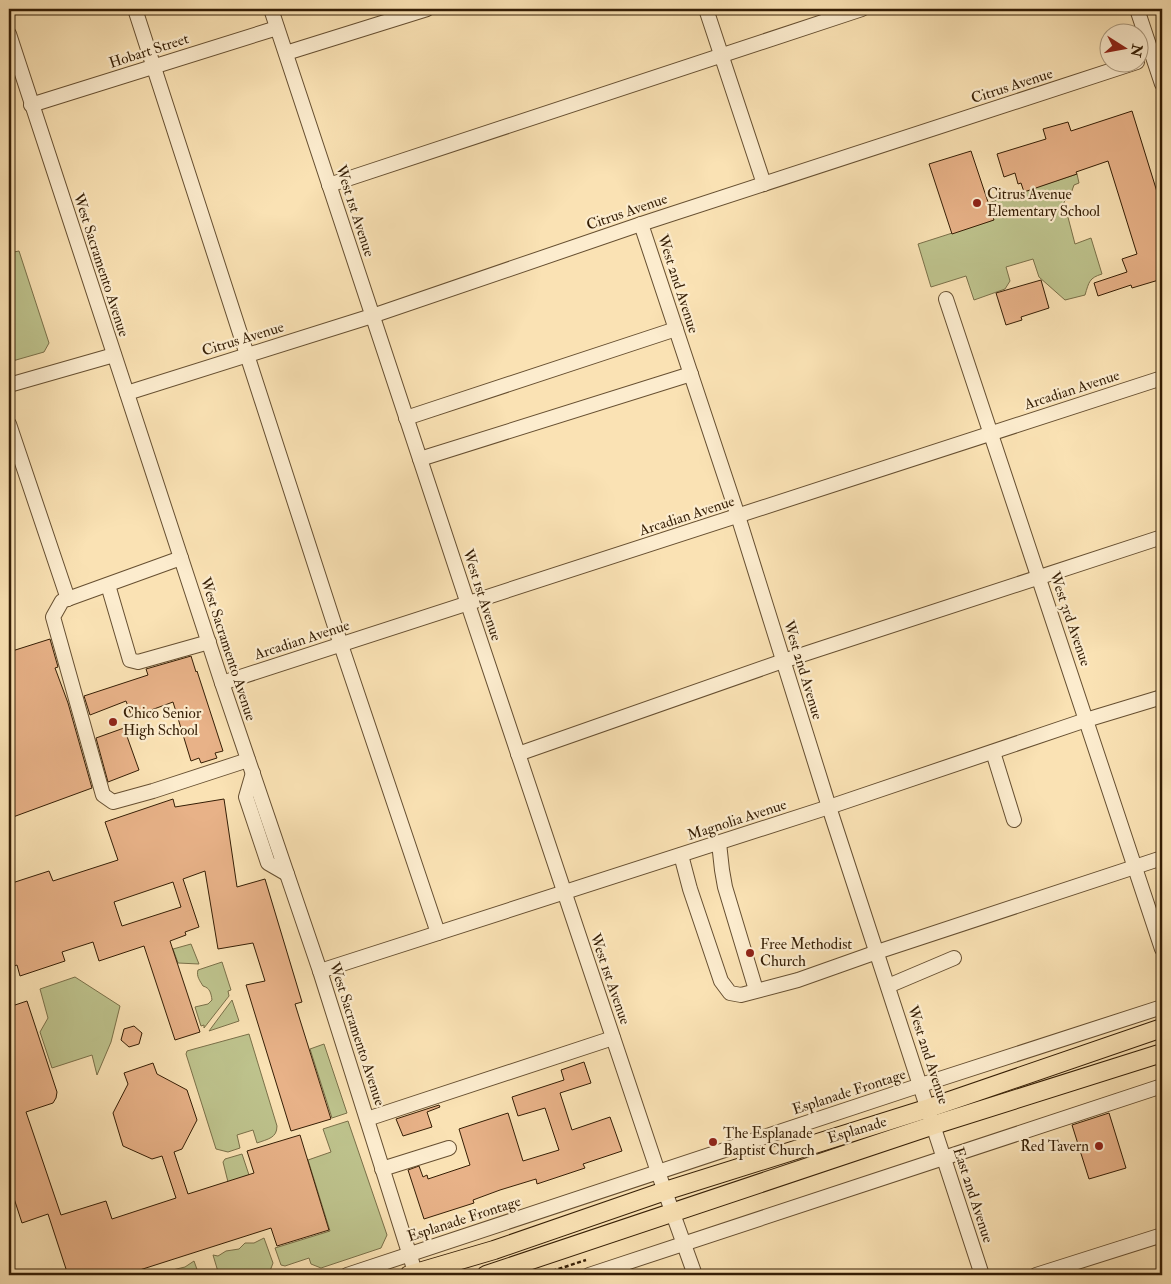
<svg xmlns="http://www.w3.org/2000/svg" width="1171" height="1284" font-family="'IM FELL Double Pica',serif">
  <style>
    .green { fill: #bec38d; stroke: #7a7049 }
    .building { fill: #e8b288; stroke: #351e05; fill-rule: evenodd }
    .lines { fill: none; stroke-linecap: round; stroke-linejoin: round }
    .minor-casing { stroke: #664f31; stroke-width: 16 }
    .major-casing { stroke: #351e05; stroke-width: 20 }
    .path { stroke: #351e05; stroke-width: 2.5; stroke-dasharray: 4 2.5; stroke-linecap: butt }
    .minor { stroke: #fcecce; stroke-width: 14 }
    .major { stroke: #fae2b4; stroke-width: 18 }
    .poi-dot { fill: #8f2418; stroke: #fcecce; stroke-width: 2 }
    .labels { text-anchor: middle; dominant-baseline: central; stroke-width: 4.5; stroke-linejoin: round; paint-order: stroke }
    .street-label { font-size: 15px; fill: #351e05; stroke: #fcecce }
    .poi-label { font-size: 15px; fill: #351e05; stroke: #fcecce; text-anchor: start }
  </style>
  <rect width="100%" height="100%" fill="#fae2b4"/>
  <filter id="stains"><feTurbulence type="fractalNoise" baseFrequency=".004" numOctaves="4"/><feColorMatrix values="0 0 0 0 .2 0 0 0 0 .09 0 0 0 0 .02 0 0 0 .5 -.17"/></filter>
  <radialGradient id="worn" r=".72"><stop offset=".6" stop-color="#630" stop-opacity="0"/><stop offset="1" stop-color="#630" stop-opacity=".3"/></radialGradient>
  <g class="green">
    <path d="M1077 174 1079 183 1074 185 1070 196 1064 202 1075 244 1091 238 1102 274C1089 278 1089 282 1085 295L1065 300 1039 277 1033 259 1006 267 1010 281 1005 289 974 300 966 276 931 287 918 244 993 220 988 203Z"/>
    <path d="M19 251 49 343 44 352 9 362V253Z"/>
    <path d="M191 944 199 964 178 963 173 949Z"/>
    <path d="M222 962 231 990 228 991 229 996 204 1028V1025L201 1026 195 1007 208 1004 212 1000C211 993 210 988 203 986 200 981 196 976 198 970Z"/>
    <path d="M75 977 120 1006 111 1042 97 1075 92 1055 52 1068 40 1032 48 1018 40 989Z"/>
    <path d="M232 1000 239 1021 209 1031Z"/>
    <path d="M249 1034 277 1126C277 1138 268 1139 257 1143L253 1130 237 1135 240 1148 228 1152 216 1149 186 1054 187 1051 194 1049Z"/>
    <path d="M324 1044 347 1113 332 1118 310 1049Z"/>
    <path d="M348 1121 387 1235 381 1248 321 1268 311 1264 309 1258 285 1266 281 1265 275 1248 330 1231 308 1160 331 1152 323 1129Z"/>
    <path d="M242 1154 249 1175 228 1182 223 1162 225 1159Z"/>
    <path d="M264 1238 273 1263 270 1271 257 1275H219L213 1255 218 1256 226 1251 239 1249 245 1243H254Z"/>
    <path d="M194 1261 199 1275H151L185 1267Z"/>
  </g>
  <g class="building">
    <path d="M1132 111 1162 208V279L1132 288 1131 285 1098 296 1094 283 1127 272 1122 259 1137 254 1108 161 1076 172 1077 174 1024 192 1021 183 1018 184 1015 173 1004 177 997 154 1046 139 1043 129 1068 122 1071 131Z"/>
    <path d="M971 151 994 220 952 234 929 164Z"/>
    <path d="M1041 280 1049 308 1021 317 1022 320 1006 325 996 293Z"/>
    <path d="M50 639 58 667 55 668 68 703 92 788 13 817 9 803V652Z"/>
    <path d="M191 656 196 672 197 671 223 751 215 753 217 758 201 763 199 758 191 761 173 702 132 717 126 701 90 715 84 696 148 675 146 669Z"/>
    <path d="M124 728 139 770 108 782 96 738Z"/>
    <path d="M173 799 175 807 224 799 237 887 265 879 302 1002 295 1004 331 1119 291 1131 246 985 265 981 253 943 218 949 205 871 183 879 199 927 185 932 186 935 170 941 200 1032 175 1040 144 946 99 961 93 942 62 952 65 961 20 976 17 965 9 968V895H11L9 884 49 871 53 881 118 860 105 822ZM173 882 181 907 122 926 114 902Z"/>
    <path d="M27 1001 57 1092 56 1098 53 1103 26 1112 61 1215 106 1201 112 1219 176 1198 162 1156 152 1159 123 1146 113 1113 128 1084 124 1073 153 1063 157 1074 187 1090 197 1120 182 1149 174 1152 188 1194 254 1173 247 1151 300 1135 329 1230 277 1246 271 1228 124 1275H68L48 1214 22 1223 9 1183V1007Z"/>
    <path d="M134 1026 142 1033 139 1044 129 1047 121 1040 124 1029Z"/>
    <path d="M584 1062 591 1083 560 1093 572 1130 610 1117 622 1151 583 1164 585 1168 537 1184 536 1179 500 1190 473 1200 474 1203 424 1219 408 1170 419 1166 423 1177 427 1175 428 1179 470 1165 459 1129 508 1113 523 1161 559 1150 545 1108 518 1116 512 1097 564 1080 561 1070Z"/>
    <path d="M439 1105 440 1107 427 1112 432 1127 403 1136 396 1119Z"/>
    <path d="M1109 1113 1126 1168 1089 1179 1072 1125Z"/>
  </g>
  <g class="lines">
    <defs>
      <g id="minor">
        <path d="M135 9 341 645 438 933"/>
        <path d="M271 9 468 604 658 1172 695 1275"/>
        <path d="M706 9 764 184"/>
        <path d="M1137 9 1162 84"/>
        <path d="M9 34 222 683 320 971 416 1275"/>
        <path d="M286 53 427 9"/>
        <path d="M31 105 277 28"/>
        <path d="M329 185 862 9"/>
        <path d="M641 224 738 516 829 807 982 1275"/>
        <path d="M946 299 1162 949"/>
        <path d="M9 385 114 355"/>
        <path d="M127 393 372 316 641 224 1137 62"/>
        <path d="M406 418 676 329"/>
        <path d="M9 424 68 599"/>
        <path d="M420 459 691 374"/>
        <path d="M181 558 62 601 53 617 103 795 113 802 153 791 248 760"/>
        <path d="M108 585 130 660 138 662 209 642"/>
        <path d="M222 683 1162 378"/>
        <path d="M993 752 1014 820"/>
        <path d="M518 754 783 661 1162 537"/>
        <path d="M253 773 246 797 268 863 287 874"/>
        <path d="M719 843 722 870 725 887 756 990"/>
        <path d="M681 855 690 889 721 981 730 993 741 995 798 980 877 952 1162 858"/>
        <path d="M320 971 829 807 1086 720 1162 697"/>
        <path d="M888 986 954 958"/>
        <path d="M367 1119 613 1038"/>
        <path d="M382 1169 449 1148"/>
        <path d="M347 1275 921 1085 1162 1007"/>
        <path d="M589 1275 1162 1086"/>
        <path d="M1036 1275 1162 1235"/>
      </g>
      <g id="major">
        <path d="M409 1275 494 1250 665 1191 929 1108 1162 1028"/>
        <path d="M486 1275 934 1125 1162 1053"/>
      </g>
    </defs>
    <use href="#minor" class="minor-casing"/>
    <use href="#major" class="major-casing"/>
    <path class="path" d="M540 1275 586 1260"/>
    <use href="#minor" class="minor"/>
    <use href="#major" class="major"/>
  </g>
  <g class="poi-dot">
    <circle cx="977" cy="203" r="5"/>
    <circle cx="113" cy="722" r="5"/>
    <circle cx="750" cy="953" r="5"/>
    <circle cx="713" cy="1142" r="5"/>
    <circle cx="1099" cy="1146" r="5"/>
  </g>
  <g class="labels">
    <g class="street-label">
      <text transform="translate(149 51) rotate(-18)">Hobart Street</text>
      <text transform="translate(1012 86) rotate(-18)">Citrus Avenue</text>
      <text transform="translate(355 211) rotate(72)">West 1st Avenue</text>
      <text transform="translate(627 212) rotate(-19)">Citrus Avenue</text>
      <text transform="translate(101 265) rotate(72)">West Sacramento Avenue</text>
      <text transform="translate(678 284) rotate(72)">West 2nd Avenue</text>
      <text transform="translate(243 339) rotate(-17)">Citrus Avenue</text>
      <text transform="translate(1072 390) rotate(-18)">Arcadian Avenue</text>
      <text transform="translate(687 516) rotate(-18)">Arcadian Avenue</text>
      <text transform="translate(482 595) rotate(72)">West 1st Avenue</text>
      <text transform="translate(1070 619) rotate(71)">West 3rd Avenue</text>
      <text transform="translate(302 640) rotate(-18)">Arcadian Avenue</text>
      <text transform="translate(228 649) rotate(72)">West Sacramento Avenue</text>
      <text transform="translate(803 670) rotate(73)">West 2nd Avenue</text>
      <text transform="translate(737 820) rotate(-18)">Magnolia Avenue</text>
      <text transform="translate(610 979) rotate(71)">West 1st Avenue</text>
      <text transform="translate(357 1034) rotate(72)">West Sacramento Avenue</text>
      <text transform="translate(928 1055) rotate(72)">West 2nd Avenue</text>
      <text transform="translate(849 1092) rotate(-18)">Esplanade Frontage</text>
      <text transform="translate(857 1130) rotate(-17)">Esplanade</text>
      <text transform="translate(973 1195) rotate(72)">East 2nd Avenue</text>
      <text transform="translate(464 1219) rotate(-18)">Esplanade Frontage</text>
    </g>
    <g class="poi-label">
      <text x="987" y="194">Citrus Avenue<tspan x="987" dy="17">Elementary School</tspan></text>
      <text x="123" y="713">Chico Senior<tspan x="123" dy="17">High School</tspan></text>
      <text x="760" y="944">Free Methodist<tspan x="760" dy="17">Church</tspan></text>
      <text x="723" y="1133">The Esplanade<tspan x="723" dy="17">Baptist Church</tspan></text>
      <text x="1089" y="1146" text-anchor="end">Red Tavern</text>
    </g>
  </g>
  <rect width="1171" height="1284" fill="none" stroke="#fae2b4" stroke-width="30"/>
  <rect x="10" y="10" width="1151" height="1264" fill="none" stroke="#351e05" stroke-width="2.5"/>
  <rect x="15" y="15" width="1141" height="1254" fill="none" stroke="#351e05"/>
  <g transform="translate(1124 48) rotate(101)"><circle r="24" fill="#fcecce" stroke="#ac9a7e"/>
  <path d="M0-4L9 19L0 12L-9 19Z" fill="#8f2418"/>
  <text y="-8" font-size="14" font-weight="bold" text-anchor="middle" fill="#351e05">N</text>
  </g>
  <rect width="100%" height="100%" filter="url(#stains)"/>
  <rect width="100%" height="100%" fill="url(#worn)"/>
</svg>
